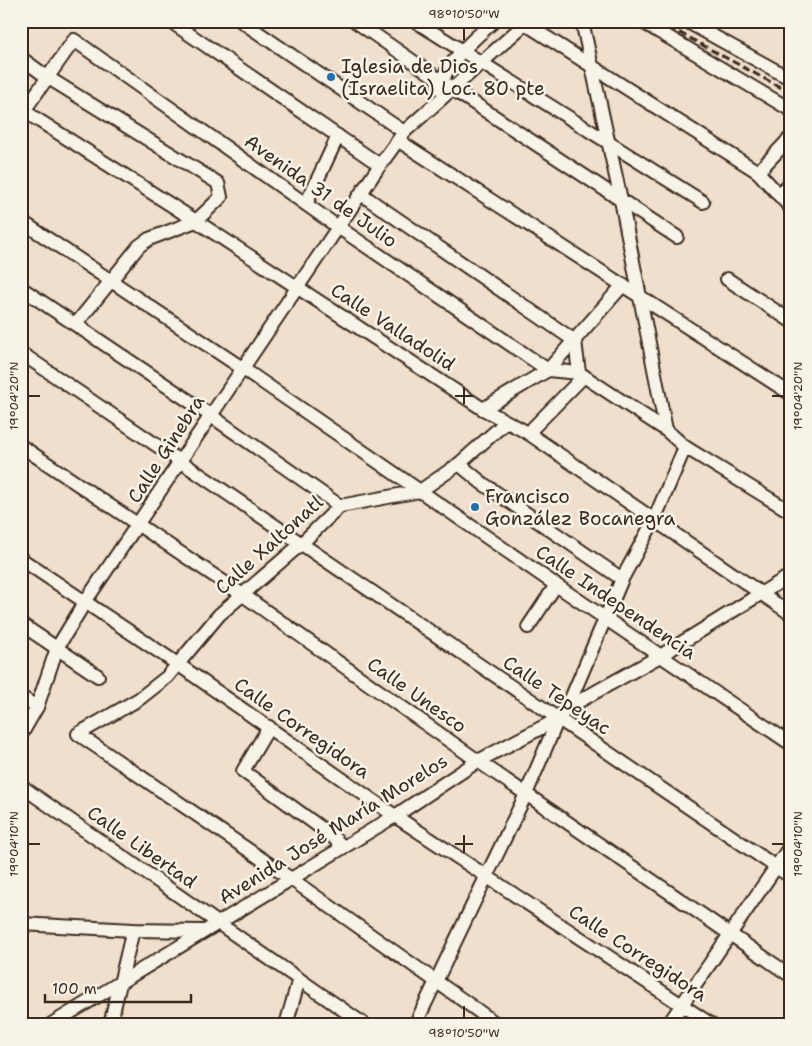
<svg xmlns="http://www.w3.org/2000/svg" width="812" height="1046" font-family="'Shantell Sans',sans-serif">
  <style>
    .lines { fill: none; stroke-linecap: round; stroke-linejoin: round }
    .minor-casing { stroke: #3b2a1e; stroke-width: 16 }
    .minor { stroke: #f7f3e8; stroke-width: 12 }
    .rail { stroke: #3b2a1e; stroke-width: 3; stroke-dasharray: 8 4; stroke-linecap: butt }
    .ticks { fill: none; stroke: #3b2a1e; stroke-width: 2 }
    .poi-dot { fill: #1f6fb2; stroke: #f7f3e8; stroke-width: 2 }
    .labels { text-anchor: middle; dominant-baseline: central; stroke-width: 5; stroke-linejoin: round; paint-order: stroke }
    .poi-label { font-size: 19px; fill: #3b2a1e; stroke: #f7f3e8; text-anchor: start }
    .street-label { font-size: 19px; fill: #3b2a1e; stroke: #f7f3e8 }
    .neatline { fill: none; stroke: #3b2a1e; stroke-width: 2 }
    .ticks-label { font-size: 12px; text-anchor: middle; fill: #3b2a1e }
  </style>
  <rect width="100%" height="100%" fill="#efdfcc"/>
  <filter id="ink" filterUnits="userSpaceOnUse"><feTurbulence type="fractalNoise" baseFrequency=".02" numOctaves="2"/><feDisplacementMap in="SourceGraphic" scale="10" xChannelSelector="R" yChannelSelector="G"/><feConvolveMatrix kernelMatrix="1 2 1 2 8 2 1 2 1" color-interpolation-filters="sRGB"/></filter>
  <g filter="url(#ink)">
    <g class="lines">
      <defs>
        <g id="minor">
          <path d="M170 21 380 165"/>
          <path d="M241 21 404 132"/>
          <path d="M355 21 454 90 677 237"/>
          <path d="M415 21 703 202"/>
          <path d="M521 21 758 172 791 208"/>
          <path d="M582 21 621 200 666 430"/>
          <path d="M641 21 791 110"/>
          <path d="M686 21 791 79"/>
          <path d="M21 58 47 77 218 183 221 197 196 221 149 239 139 246 76 324"/>
          <path d="M439 88C449 59 472 41 494 21"/>
          <path d="M21 109 196 221 483 409 528 433 791 614"/>
          <path d="M21 115 74 40 338 227 548 370 579 373 666 430 685 447 791 512"/>
          <path d="M399 141 791 394"/>
          <path d="M758 172 791 137"/>
          <path d="M361 194 575 341 579 373"/>
          <path d="M778 194 791 183"/>
          <path d="M306 204 338 136"/>
          <path d="M21 221 242 368 556 585 791 744"/>
          <path d="M727 279 791 321"/>
          <path d="M21 288 210 415 340 506"/>
          <path d="M21 353 791 877"/>
          <path d="M483 409 548 370 623 285"/>
          <path d="M528 433 584 376"/>
          <path d="M21 446 243 595 478 761 791 976"/>
          <path d="M459 464 482 483 622 579"/>
          <path d="M21 559 179 665 395 816 712 1025"/>
          <path d="M21 624 98 676"/>
          <path d="M528 627 556 585"/>
          <path d="M21 697 37 707"/>
          <path d="M567 708 622 579 654 520 685 447"/>
          <path d="M269 727 243 771 332 836 343 847"/>
          <path d="M21 735 37 707 57 648 85 602 380 165 404 132 528 21"/>
          <path d="M21 786 365 1025"/>
          <path d="M21 924 133 930 202 931"/>
          <path d="M50 1025 395 816 478 761 558 719 567 708 660 656 791 575"/>
          <path d="M110 1025 133 930"/>
          <path d="M286 1025 299 979"/>
          <path d="M415 1025 526 794 558 719"/>
          <path d="M498 1025 291 879 78 734 139 699 167 677 219 615 301 544 340 506 420 491 459 464 506 422"/>
          <path d="M668 1025 791 845"/>
        </g>
      </defs>
      <use href="#minor" class="minor-casing"/>
      <use href="#minor" class="minor"/>
      <path class="rail" d="M658 21 791 93"/>
    </g>
  </g>
  <path class="ticks" d="M464 28V40M464 387V404M28 396H40M455 396H473M772 396H784M464 835V853M28 844H40M455 844H473M772 844H784M464 1006V1018"/>
  <g class="poi-dot">
    <circle cx="331" cy="77" r="5"/>
    <circle cx="475" cy="507" r="5"/>
  </g>
  <g class="labels">
    <g class="poi-label">
      <text x="341" y="66">Iglesia de Dios<tspan x="341" dy="22">(Israelita) Loc. 80 pte</tspan></text>
      <text x="485" y="496">Francisco<tspan x="485" dy="22">González Bocanegra</tspan></text>
    </g>
    <g class="street-label">
      <text transform="translate(321 191) rotate(35)">Avenida 31 de Julio</text>
      <text transform="translate(393 327) rotate(33)">Calle Valladolid</text>
      <text transform="translate(166 449) rotate(-57)">Calle Ginebra</text>
      <text transform="translate(269 545) rotate(-42)">Calle Xaltonatl</text>
      <text transform="translate(616 602) rotate(34)">Calle Independencia</text>
      <text transform="translate(417 695) rotate(35)">Calle Unesco</text>
      <text transform="translate(557 695) rotate(34)">Calle Tepeyac</text>
      <text transform="translate(302 728) rotate(35)">Calle Corregidora</text>
      <text transform="translate(333 829) rotate(-32)">Avenida José María Morelos</text>
      <text transform="translate(142 847) rotate(35)">Calle Libertad</text>
      <text transform="translate(638 953) rotate(33)">Calle Corregidora</text>
    </g>
  </g>
  <rect width="812" height="1046" fill="none" stroke="#f7f3e8" stroke-width="55"/>
  <path d="M45 994v8h146v-8" fill="none" stroke="#3b2a1e" stroke-width="2.5"/>
  <text x="52" y="994" font-size="15" fill="#3b2a1e" stroke="#f7f3e8" stroke-width="4" paint-order="stroke">100 m</text>
  <rect x="28" y="28" width="756" height="990" class="neatline"/>
  <g class="ticks-label">
    <text x="464" y="18">98°10'50"W</text>
    <text transform="translate(14 396) rotate(-90)" y="4">19°04'20"N</text>
    <text transform="translate(798 396) rotate(-90)" y="4">19°04'20"N</text>
    <text transform="translate(14 844) rotate(-90)" y="4">19°04'10"N</text>
    <text transform="translate(798 844) rotate(-90)" y="4">19°04'10"N</text>
    <text x="464" y="1037">98°10'50"W</text>
  </g>
</svg>
